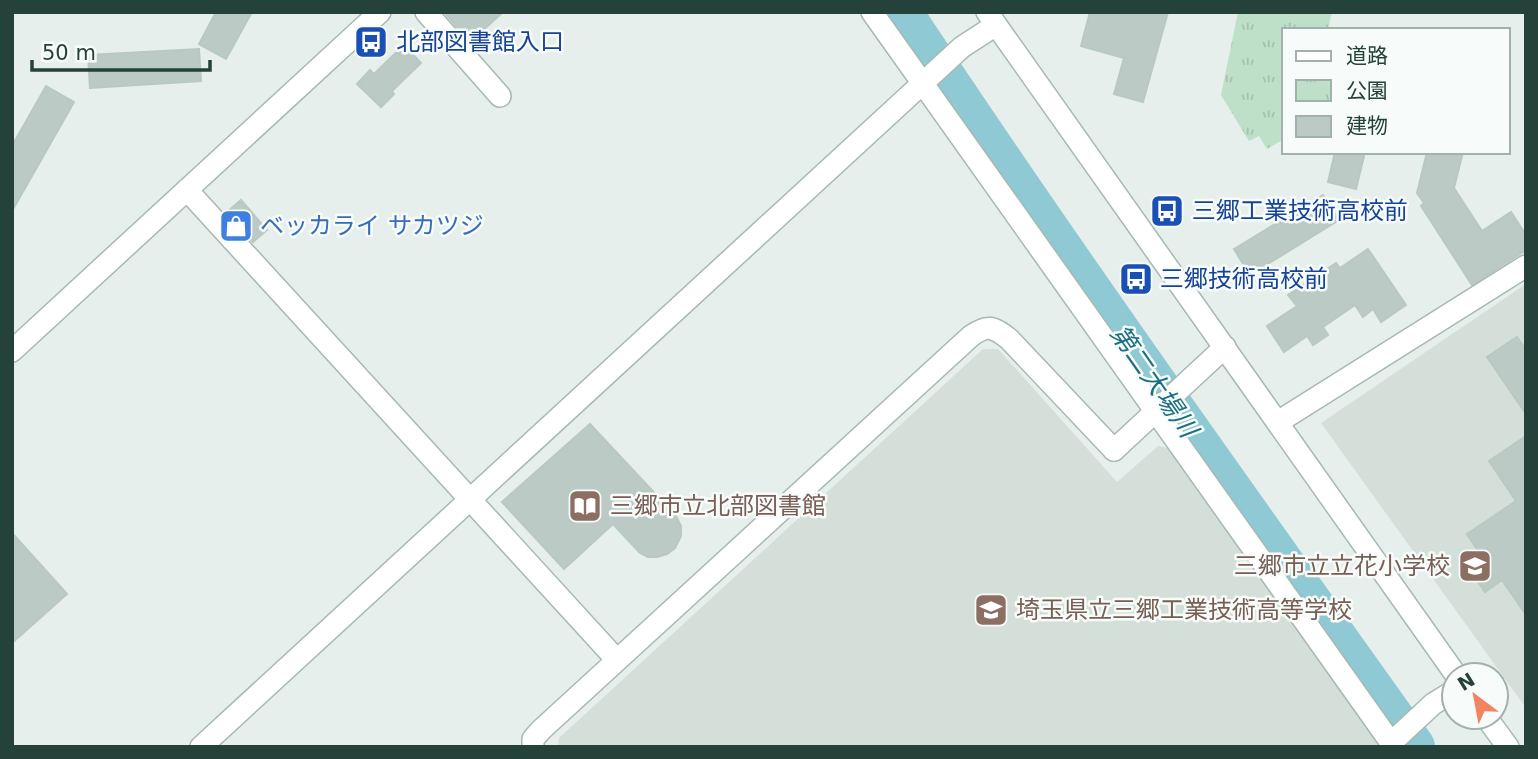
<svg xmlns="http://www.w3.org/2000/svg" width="1538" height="759" font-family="'DejaVu Sans','Noto Sans JP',sans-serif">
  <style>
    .built { fill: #d4dfda }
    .park { fill: url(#park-tufts) }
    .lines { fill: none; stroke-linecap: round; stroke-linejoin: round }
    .river { stroke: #8ec9d4; stroke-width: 44 }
    .building { fill: #bbcac4; stroke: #b8c9c2; stroke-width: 2 }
    .minor-casing { stroke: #a8b8b2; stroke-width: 24 }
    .tertiary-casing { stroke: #a8b8b2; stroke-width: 24 }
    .minor { stroke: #fff; stroke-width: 21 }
    .tertiary { stroke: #fff; stroke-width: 21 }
    .labels { text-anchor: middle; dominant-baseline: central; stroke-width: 5; stroke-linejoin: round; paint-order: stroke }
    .transit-label { font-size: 24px; fill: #164399; stroke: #f7fbf9; text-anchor: start }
    .shop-label { font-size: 24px; fill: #366cbe; stroke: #f7fbf9; text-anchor: start }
    .education-label { font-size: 24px; fill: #785e54; stroke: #f7fbf9; text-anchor: start }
    .water-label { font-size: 26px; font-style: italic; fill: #1c6f80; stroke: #f7fbf9 }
  </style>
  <defs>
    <pattern id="park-tufts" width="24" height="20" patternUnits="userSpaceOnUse" patternTransform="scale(1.75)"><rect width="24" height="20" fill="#bfe0c8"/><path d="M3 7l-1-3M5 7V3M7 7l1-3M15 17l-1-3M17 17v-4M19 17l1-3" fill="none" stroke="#a4c1ad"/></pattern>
  </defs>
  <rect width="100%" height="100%" fill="#e6efeb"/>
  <g class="built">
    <path d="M1526 284V708L1321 423Z"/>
    <path d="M983 349H998L1117 482 1158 446 1168 448 1380 747H558L559 738Z"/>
  </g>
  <path class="park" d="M1238 12H1332L1328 30H1284V139L1267 149 1259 136 1249 141 1221 95Z"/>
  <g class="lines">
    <path class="river" d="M900 12C1065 261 1240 504 1413 747"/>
  </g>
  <g class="building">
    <path d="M216 12H252L226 59 199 44Z"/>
    <path d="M444 12H503L470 42Z"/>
    <path d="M1090 12H1168L1143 102 1114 94 1124 58 1081 46Z"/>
    <path d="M404 45 421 63 392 91 394 94 381 107 357 84 370 70 374 74Z"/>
    <path d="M199 49 201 81 90 88 88 55Z"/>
    <path d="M46 86 74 102 12 211V146Z"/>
    <path d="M1335 152H1365L1356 189 1328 182Z"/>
    <path d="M1427 152H1463L1454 188 1482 231 1511 212 1526 235V250L1472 285 1421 206 1424 203 1417 193Z"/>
    <path d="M1323 195 1339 220 1250 275 1234 249Z"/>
    <path d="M241 200 267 230 253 242 226 213Z"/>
    <path d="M1368 249 1406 305 1381 322 1373 309 1363 317 1355 305 1323 327 1328 335 1313 345 1307 336 1284 352 1267 326 1297 306 1288 295 1336 263 1340 268Z"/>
    <path d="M1517 337 1526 350V414L1487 357Z"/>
    <path d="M590 424 676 516 681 526V536L675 548 667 554 657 557H648L640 553 613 524 564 569 502 502Z"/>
    <path d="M1526 436V615L1502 580 1485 592 1464 561 1478 551 1467 534 1516 501 1489 461Z"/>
    <path d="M12 533 67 594 12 643Z"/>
  </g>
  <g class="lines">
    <defs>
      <g id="minor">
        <path d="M426 12 500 96"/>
        <path d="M872 12 1394 747"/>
        <path d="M187 190 616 659"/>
        <path d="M1278 422 1526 266"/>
        <path d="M1114 450 1225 347"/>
        <path d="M1391 743 1433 704 1454 691"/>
        <path d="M201 747 962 47 996 25"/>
      </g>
      <g id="tertiary">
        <path d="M987 12 1456 675"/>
        <path d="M12 351 380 12"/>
        <path d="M1486 717 1508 747"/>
        <path d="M533 747V739L541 730 971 336C988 324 994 327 1009 339L1114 450"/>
      </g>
    </defs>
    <use href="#minor" class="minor-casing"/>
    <use href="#tertiary" class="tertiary-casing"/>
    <use href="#minor" class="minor"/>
    <use href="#tertiary" class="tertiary"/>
  </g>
  <defs>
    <symbol id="bus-square" viewBox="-11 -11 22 22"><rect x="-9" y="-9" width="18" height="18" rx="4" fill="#1a4fb4" stroke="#f7fbf9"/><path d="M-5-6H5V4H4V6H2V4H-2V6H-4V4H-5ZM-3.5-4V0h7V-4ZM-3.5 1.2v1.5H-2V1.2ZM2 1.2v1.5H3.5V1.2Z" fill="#fff"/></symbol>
    <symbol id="shop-square" viewBox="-11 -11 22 22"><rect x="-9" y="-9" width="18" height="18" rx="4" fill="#3f7fe0" stroke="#f7fbf9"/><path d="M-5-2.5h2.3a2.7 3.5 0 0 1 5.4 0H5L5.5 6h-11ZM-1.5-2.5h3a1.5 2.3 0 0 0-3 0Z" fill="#fff"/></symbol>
    <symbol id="library-square" viewBox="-11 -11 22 22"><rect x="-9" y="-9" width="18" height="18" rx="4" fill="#8d6e63" stroke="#f7fbf9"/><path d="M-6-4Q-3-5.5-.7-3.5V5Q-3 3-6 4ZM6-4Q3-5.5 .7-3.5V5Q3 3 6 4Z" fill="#fff"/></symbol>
    <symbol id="school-square" viewBox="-11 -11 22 22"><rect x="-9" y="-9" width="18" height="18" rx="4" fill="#8d6e63" stroke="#f7fbf9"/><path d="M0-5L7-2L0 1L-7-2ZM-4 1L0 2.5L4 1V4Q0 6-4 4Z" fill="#fff"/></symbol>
  </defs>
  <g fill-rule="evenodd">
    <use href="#bus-square" x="352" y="23" width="38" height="38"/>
    <use href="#bus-square" x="1148" y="192" width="38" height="38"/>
    <use href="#shop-square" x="217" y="207" width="38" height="38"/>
    <use href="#bus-square" x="1117" y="260" width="38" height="38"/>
    <use href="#library-square" x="566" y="487" width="38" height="38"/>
    <use href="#school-square" x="1456" y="547" width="38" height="38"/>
    <use href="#school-square" x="972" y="591" width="38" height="38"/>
  </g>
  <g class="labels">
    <g class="transit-label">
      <text x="396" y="42">北部図書館入口</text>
      <text x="1192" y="211">三郷工業技術高校前</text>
      <text x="1160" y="279">三郷技術高校前</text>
    </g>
    <g class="shop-label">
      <text x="260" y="226">ベッカライ サカツジ</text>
    </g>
    <g class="education-label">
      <text x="610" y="506">三郷市立北部図書館</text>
      <text x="1450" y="566" text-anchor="end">三郷市立立花小学校</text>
      <text x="1016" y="610">埼玉県立三郷工業技術高等学校</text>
    </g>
    <g class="water-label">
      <text transform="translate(1154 381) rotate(55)">第二大場川</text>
    </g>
  </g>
  <rect width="1538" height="759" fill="none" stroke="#24423a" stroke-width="28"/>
  <rect x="1282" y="28" width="228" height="126" fill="#f7fbf9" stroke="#a3b1ad" stroke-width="2"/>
  <rect x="1296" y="51" width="35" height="10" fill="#ffffff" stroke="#a3b1ad" stroke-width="2"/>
  <text x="1346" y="63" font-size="21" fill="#24423a">道路</text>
  <rect x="1296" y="80" width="35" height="21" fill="url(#park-tufts)" stroke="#a3b1ad" stroke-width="2"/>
  <text x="1346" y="98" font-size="21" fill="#24423a">公園</text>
  <rect x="1296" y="116" width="35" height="21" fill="#bbcac4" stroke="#a3b1ad" stroke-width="2"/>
  <text x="1346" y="133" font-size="21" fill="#24423a">建物</text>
  <g transform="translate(1475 696) rotate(328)"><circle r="33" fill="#f7fbf9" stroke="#a3b1ad" stroke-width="2"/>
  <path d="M0-5L12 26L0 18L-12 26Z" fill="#f4845f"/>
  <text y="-10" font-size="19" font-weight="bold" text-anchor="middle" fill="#24423a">N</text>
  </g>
  <path d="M32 60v10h178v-10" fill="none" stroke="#24423a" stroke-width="3.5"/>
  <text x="42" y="60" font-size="21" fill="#24423a" stroke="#f7fbf9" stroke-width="5" paint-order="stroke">50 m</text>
</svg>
